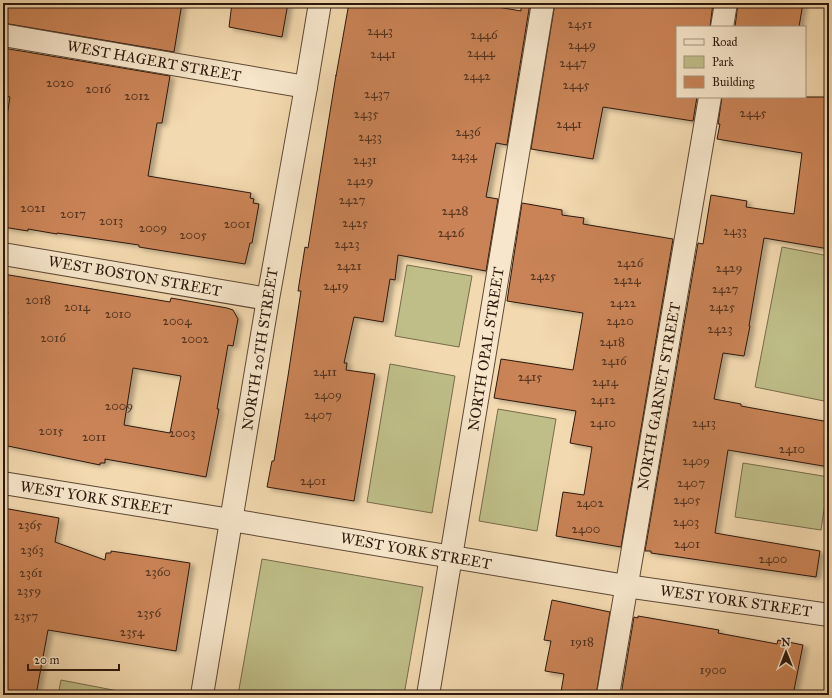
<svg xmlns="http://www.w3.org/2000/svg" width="832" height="698" font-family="'IM FELL Great Primer',serif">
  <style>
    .green { fill: #bfbe88; stroke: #766b4a }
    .building { fill: #c98357; stroke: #2d180c; fill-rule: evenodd; filter: url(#shadow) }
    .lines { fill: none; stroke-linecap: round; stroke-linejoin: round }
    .minor-casing { stroke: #5e4835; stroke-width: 24 }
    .minor { stroke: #f7e6cb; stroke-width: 22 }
    .labels { text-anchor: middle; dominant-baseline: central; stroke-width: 4; stroke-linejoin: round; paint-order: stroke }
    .number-label { font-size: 13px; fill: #54331f }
    .street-label { font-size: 15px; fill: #2d180c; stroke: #f7e6cb }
  </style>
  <defs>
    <filter id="shadow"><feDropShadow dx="4.5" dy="2.5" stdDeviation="2" flood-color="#0004"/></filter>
  </defs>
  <rect width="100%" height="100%" fill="#f3d9af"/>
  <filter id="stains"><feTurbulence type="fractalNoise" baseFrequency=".005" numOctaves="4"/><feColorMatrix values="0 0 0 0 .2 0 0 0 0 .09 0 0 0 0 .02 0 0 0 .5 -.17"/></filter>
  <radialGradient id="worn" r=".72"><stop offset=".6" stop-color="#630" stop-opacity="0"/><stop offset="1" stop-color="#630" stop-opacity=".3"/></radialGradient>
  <g class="green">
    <path d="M782 247 829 256V402L755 387Z"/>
    <path d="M407 265 472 276 459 347 395 336Z"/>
    <path d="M390 364 455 376 432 513 367 502Z"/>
    <path d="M498 409 556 419 537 531 479 521Z"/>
    <path d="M743 463 829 477 821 530 735 517Z"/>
    <path d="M262 559 423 587 404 695H238Z"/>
    <path d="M61 680 139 695H58Z"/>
  </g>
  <g class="building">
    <path d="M3 3H182L174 52 3 23Z"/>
    <path d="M232 3H288L282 37 229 27Z"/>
    <path d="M349 3H474L521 11V3H530L507 145 496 143 486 197 498 199 486 271 398 255 395 280 390 279 383 322 354 317 344 363H347L346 370 375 374 354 501 267 487 272 461H274L288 376 301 291H298L305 247 308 248 336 75V76Z"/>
    <path d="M555 3H713L710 27H677V97H697L693 121 603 107 593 159 531 149Z"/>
    <path d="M738 3H803L799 27H735Z"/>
    <path d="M3 48 170 76 162 123H157L148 176 251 193 250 198 254 199 253 203 259 204 252 243H250L245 264 139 247V245L57 233V234L28 229V231L3 227V142L10 97 3 95Z"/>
    <path d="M722 97H829V249L764 238 749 326H750L744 356 723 353 714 399 741 404V406L829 422V467L728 450 715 533 820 551 816 577 651 553V551H645L698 243 703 244 711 195 747 201 746 207 794 214 802 153 717 139 720 124H718Z"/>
    <path d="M522 203 562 210V215L584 218 583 224 673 239 621 547 556 536 563 492 584 495 592 447 570 443 576 411 494 398 501 359 573 370 583 313 507 301Z"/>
    <path d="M3 274 170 302 171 298 227 308 233 310 238 319 233 346 228 345 217 409H219L206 477 139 465 105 459V463H100V465L3 445V350L5 339H3L8 312H3ZM133 368 181 376 170 433 124 425Z"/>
    <path d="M3 508 59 518 55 542 105 560 106 553H111V551L190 563 176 651 48 630 36 695H3Z"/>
    <path d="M552 600 610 612 596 695H577L561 692 564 674 545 671 551 641 544 640Z"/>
    <path d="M638 616 719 630 718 633 777 644 778 640 803 645 793 695H621L634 617 638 618Z"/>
  </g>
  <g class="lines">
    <defs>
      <g id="minor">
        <path d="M722 27 726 3"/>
        <path d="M3 35 306 87"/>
        <path d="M3 254 268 299"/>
        <path d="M3 483 231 520 626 586 829 615"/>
        <path d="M202 695 268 299 306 87 320 3"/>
        <path d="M428 695 543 3"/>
        <path d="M608 695 710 97"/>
      </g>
    </defs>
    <use href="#minor" class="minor-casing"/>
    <use href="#minor" class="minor"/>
  </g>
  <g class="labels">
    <g class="number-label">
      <text x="580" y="24">2451</text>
      <text x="380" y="31">2443</text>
      <text x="484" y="35">2446</text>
      <text x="582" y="45">2449</text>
      <text x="481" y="53">2444</text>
      <text x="383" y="54">2441</text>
      <text x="573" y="63">2447</text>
      <text x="477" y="76">2442</text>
      <text x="60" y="83">2020</text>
      <text x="576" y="85">2445</text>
      <text x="98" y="89">2016</text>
      <text x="377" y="94">2437</text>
      <text x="137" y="96">2012</text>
      <text x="753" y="113">2445</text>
      <text x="366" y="114">2435</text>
      <text x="569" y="124">2441</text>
      <text x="468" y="132">2436</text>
      <text x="370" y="137">2433</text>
      <text x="464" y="156">2434</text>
      <text x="365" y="160">2431</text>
      <text x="360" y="181">2429</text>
      <text x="352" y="200">2427</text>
      <text x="33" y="208">2021</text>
      <text x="455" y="211">2428</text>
      <text x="73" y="214">2017</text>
      <text x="111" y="221">2013</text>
      <text x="355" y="223">2425</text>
      <text x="237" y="224">2001</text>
      <text x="153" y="228">2009</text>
      <text x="735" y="231">2433</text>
      <text x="451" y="233">2426</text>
      <text x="193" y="235">2005</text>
      <text x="347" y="244">2423</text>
      <text x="630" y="263">2426</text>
      <text x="349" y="266">2421</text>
      <text x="729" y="268">2429</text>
      <text x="543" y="276">2425</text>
      <text x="627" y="280">2424</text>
      <text x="336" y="286">2419</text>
      <text x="725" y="289">2427</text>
      <text x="38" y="300">2018</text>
      <text x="623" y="303">2422</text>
      <text x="77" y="307">2014</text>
      <text x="722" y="307">2425</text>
      <text x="118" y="314">2010</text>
      <text x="177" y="321">2004</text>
      <text x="620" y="321">2420</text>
      <text x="720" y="329">2423</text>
      <text x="53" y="338">2016</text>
      <text x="195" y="339">2002</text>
      <text x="612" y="342">2418</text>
      <text x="614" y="361">2416</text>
      <text x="325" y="372">2411</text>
      <text x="530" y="377">2415</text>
      <text x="605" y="382">2414</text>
      <text x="328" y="395">2409</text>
      <text x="603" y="400">2412</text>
      <text x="119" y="406">2009</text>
      <text x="318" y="415">2407</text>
      <text x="603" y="423">2410</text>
      <text x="704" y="423">2413</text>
      <text x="51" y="431">2015</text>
      <text x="182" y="433">2003</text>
      <text x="94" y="437">2011</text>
      <text x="792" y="449">2410</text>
      <text x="696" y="461">2409</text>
      <text x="313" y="481">2401</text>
      <text x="691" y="483">2407</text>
      <text x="687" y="500">2405</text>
      <text x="590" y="503">2402</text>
      <text x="686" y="522">2403</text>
      <text x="30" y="525">2365</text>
      <text x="586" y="529">2400</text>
      <text x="687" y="544">2401</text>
      <text x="32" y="550">2363</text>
      <text x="773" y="559">2400</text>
      <text x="158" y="572">2360</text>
      <text x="31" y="573">2361</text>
      <text x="29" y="591">2359</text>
      <text x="149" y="613">2356</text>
      <text x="26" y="616">2357</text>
      <text x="132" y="632">2354</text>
      <text x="582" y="642">1918</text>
      <text x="713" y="670">1900</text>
    </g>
    <g class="street-label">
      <text transform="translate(154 61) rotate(10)">WEST HAGERT STREET</text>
      <text transform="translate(135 276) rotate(10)">WEST BOSTON STREET</text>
      <text transform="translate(260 349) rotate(-81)">NORTH 20TH STREET</text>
      <text transform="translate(486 349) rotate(-81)">NORTH OPAL STREET</text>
      <text transform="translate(659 396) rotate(-80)">NORTH GARNET STREET</text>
      <text transform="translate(96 498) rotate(9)">WEST YORK STREET</text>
      <text transform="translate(416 551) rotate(10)">WEST YORK STREET</text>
      <text transform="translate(736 601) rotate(8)">WEST YORK STREET</text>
    </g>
  </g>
  <rect width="832" height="698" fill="none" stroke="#f3d9af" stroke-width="16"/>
  <rect x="4" y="4" width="824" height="690" fill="none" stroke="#2d180c" stroke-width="2"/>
  <rect x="8" y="8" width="816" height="682" fill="none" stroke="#2d180c"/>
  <rect x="676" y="26" width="130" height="72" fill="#f7e6cb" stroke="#a6947f"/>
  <rect x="684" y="39" width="20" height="6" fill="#f7e6cb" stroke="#a6947f"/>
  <text x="712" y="46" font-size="12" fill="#2d180c">Road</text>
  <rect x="684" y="56" width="20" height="12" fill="#bfbe88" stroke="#a6947f"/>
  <text x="712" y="66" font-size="12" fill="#2d180c">Park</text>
  <rect x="684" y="76" width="20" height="12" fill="#c98357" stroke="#a6947f"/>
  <text x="712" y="86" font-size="12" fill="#2d180c">Building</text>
  <g transform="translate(786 652)" stroke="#f7e6cb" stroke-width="3" paint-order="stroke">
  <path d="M0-3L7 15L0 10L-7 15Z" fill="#2d180c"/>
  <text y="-6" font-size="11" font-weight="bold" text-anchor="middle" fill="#2d180c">N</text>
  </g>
  <path d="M28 664v6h91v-6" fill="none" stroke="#2d180c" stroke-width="2"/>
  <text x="34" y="664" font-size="12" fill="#2d180c" stroke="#f7e6cb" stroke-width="3" paint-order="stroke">20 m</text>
  <rect width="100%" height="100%" filter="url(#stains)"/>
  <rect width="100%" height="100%" fill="url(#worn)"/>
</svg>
